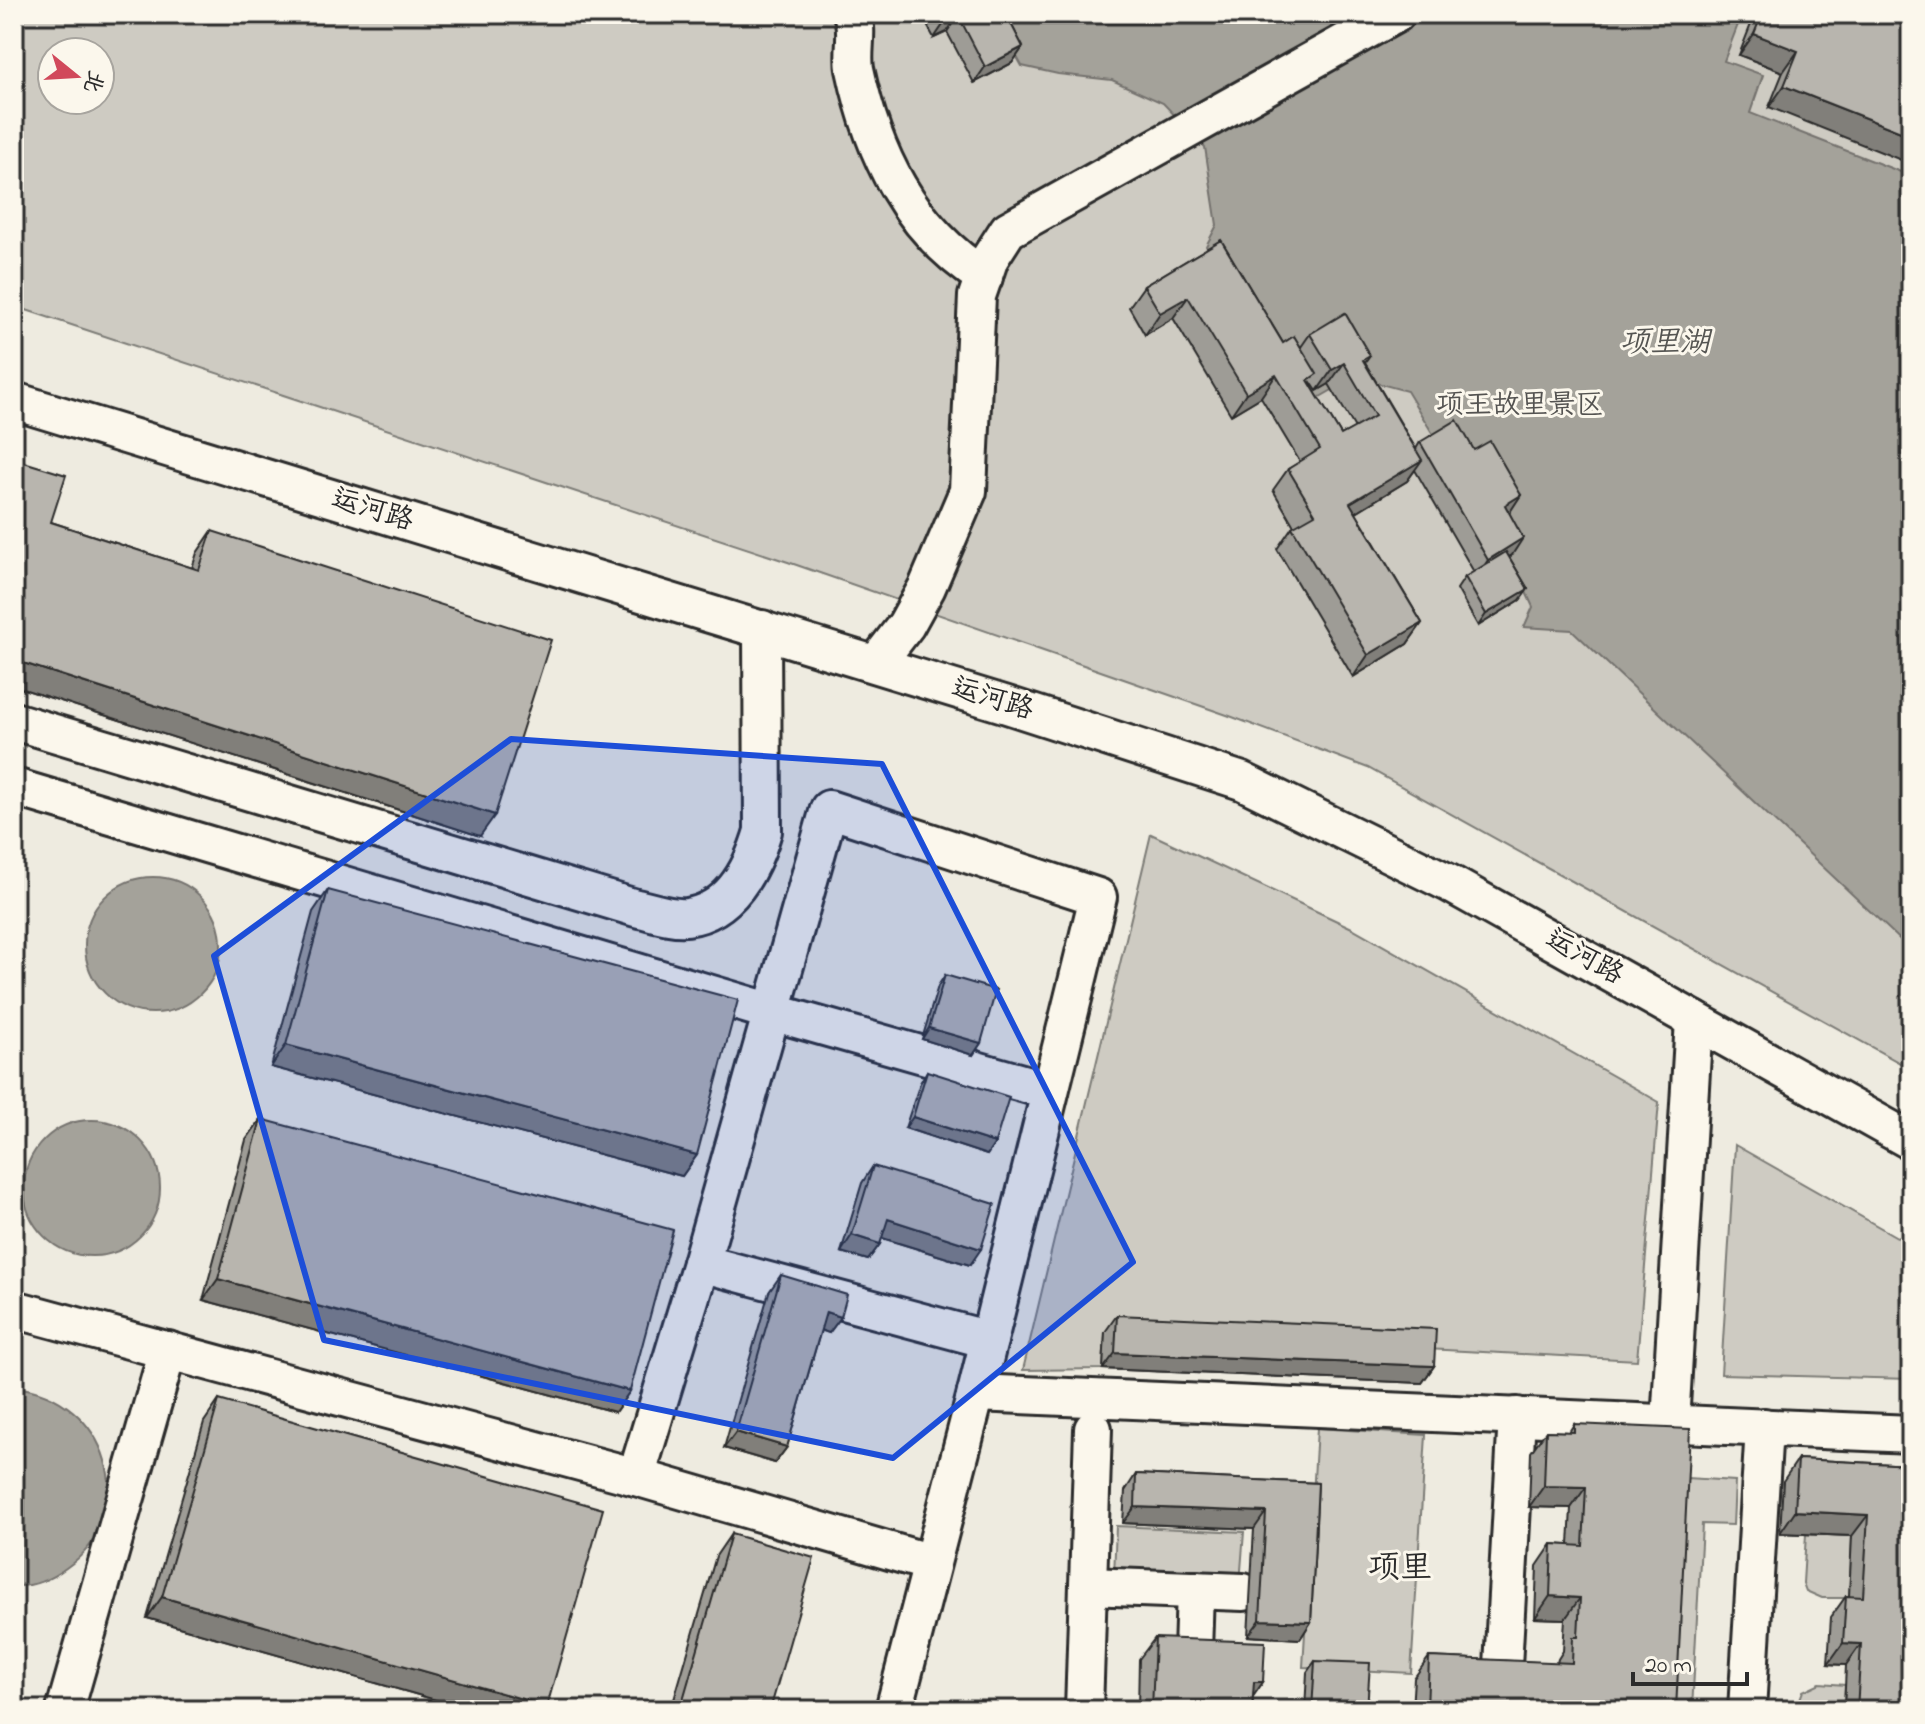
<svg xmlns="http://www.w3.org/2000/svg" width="1925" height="1724" font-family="'Indie Flower','LXGW WenKai TC',sans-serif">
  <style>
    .green { fill: #cecbc2; stroke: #7c7b76; stroke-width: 2; fill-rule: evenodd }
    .water { fill: #a4a29a; stroke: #74726e; stroke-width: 2 }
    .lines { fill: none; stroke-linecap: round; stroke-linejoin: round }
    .minor-casing { stroke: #2b2b2b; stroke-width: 42 }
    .minor { stroke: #fbf7ec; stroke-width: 36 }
    .wall { fill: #9e9c96; stroke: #2b2b2b; stroke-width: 2; fill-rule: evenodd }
    .shaded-wall { fill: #817f7a; stroke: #2b2b2b; stroke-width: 2 }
    .building { fill: #b8b5ae; stroke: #2b2b2b; stroke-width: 2 }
    .marked { fill: #1d4ed8; fill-opacity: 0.2; stroke: #1d4ed8; stroke-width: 6; stroke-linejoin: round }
    .labels { text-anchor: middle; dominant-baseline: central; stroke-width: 6; stroke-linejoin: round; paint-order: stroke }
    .park-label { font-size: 28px; fill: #545351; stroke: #fbf7ec }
    .street-label { font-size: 28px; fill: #2b2b2b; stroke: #fbf7ec }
    .water-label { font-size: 30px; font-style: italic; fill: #555552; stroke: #fbf7ec }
    .quarter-label { font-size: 32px; fill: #2b2b2b; stroke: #fbf7ec }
  </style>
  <rect width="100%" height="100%" fill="#eeebe0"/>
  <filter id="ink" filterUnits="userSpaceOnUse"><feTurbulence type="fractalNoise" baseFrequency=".0125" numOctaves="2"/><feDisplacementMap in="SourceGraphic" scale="16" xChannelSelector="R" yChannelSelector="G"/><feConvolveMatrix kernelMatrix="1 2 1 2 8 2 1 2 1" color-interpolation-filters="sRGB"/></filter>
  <g filter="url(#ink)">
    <g class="green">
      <path d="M14 14H1911V1069L1368 768 1227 715 788 562 14 306ZM52 52H100V100H52Z"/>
      <path d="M1151 834 1352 928 1659 1102 1637 1360 1105 1332 1103 1369 1023 1370Z"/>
      <path d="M1735 1145 1911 1245V1379L1721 1374Z"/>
      <path d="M1317 1428 1426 1435 1411 1673 1303 1667Z"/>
      <path d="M1686 1478 1735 1481 1733 1525 1702 1524 1692 1710H1674Z"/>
      <path d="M1116 1526 1244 1532 1240 1583 1114 1577Z"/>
      <path d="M1806 1534 1852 1536 1849 1598H1822L1806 1591 1803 1583Z"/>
      <path d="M1820 1683 1845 1685 1843 1710H1796L1803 1691Z"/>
    </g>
    <g class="water">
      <path d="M993 14H1742L1724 61 1763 75 1750 113 1911 176V950L1572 630 1524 627 1533 607 1520 579 1407 391 1355 377 1306 405 1206 246 1217 225 1205 147 1163 103 1112 80 1058 74 1022 66Z"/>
      <circle cx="153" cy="945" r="68"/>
      <circle cx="92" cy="1188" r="68"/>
      <path d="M14 1387C108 1396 145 1513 66 1568 51 1579 32 1587 14 1586Z"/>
    </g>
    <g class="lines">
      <defs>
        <g id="minor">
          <path d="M852 14C859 31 852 50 855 69 873 154 909 229 984 277"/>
          <path d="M14 401 1004 704 1242 781 1449 883 1911 1141"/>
          <path d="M876 664 906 625 927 587 968 491 977 296 990 258 1008 230 1396 14"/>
          <path d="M14 721 636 908C651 911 672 919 687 917 730 911 752 869 763 831L762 629"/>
          <path d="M14 787 772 1012 1050 1091"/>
          <path d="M701 1263 989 1340"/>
          <path d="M14 1309 636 1477 931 1563"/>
          <path d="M976 1393 1911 1434"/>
          <path d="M1670 1423 1694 1020"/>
          <path d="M636 1477 701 1263 829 809 1098 897 976 1393 894 1710"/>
          <path d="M1088 1586 1243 1592"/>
          <path d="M1193 1652 1195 1590"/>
          <path d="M1503 1666 1517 1416"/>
          <path d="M65 1710 168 1350"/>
          <path d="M1084 1710 1093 1429"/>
          <path d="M1747 1710 1764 1427"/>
        </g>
      </defs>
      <use href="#minor" class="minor-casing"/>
      <use href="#minor" class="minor"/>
    </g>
    <g class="wall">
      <path d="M921 14H1006L1023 47 1012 63 974 83 947 32 934 38Z"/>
      <path d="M1755 14H1911L1769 107 1783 72 1739 55Z"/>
      <path d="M1221 240 1283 343 1301 347 1310 334 1370 356 1365 363 1416 449 1420 442 1474 450 1521 495 1509 512 1512 555 1509 557 1528 589 1520 600 1478 626 1457 589 1465 577 1474 572 1415 470 1407 481 1356 512 1422 623 1407 644 1353 677 1277 549 1292 527 1294 526 1273 490 1288 469 1300 462 1261 397 1231 415 1173 318 1145 335 1129 307 1144 286ZM1311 382 1317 391 1329 384 1355 428 1341 435 1310 384Z"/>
      <path d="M14 459 51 522 192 568 197 553 212 531 480 836 14 686Z"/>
      <path d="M328 890 697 1155 682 1176 271 1067 313 912Z"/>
      <path d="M945 975 981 1043 973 1055 922 1039 938 986Z"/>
      <path d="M927 1071 995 1143 987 1155 905 1128 920 1083Z"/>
      <path d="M261 1119 630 1391 615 1412 203 1300 246 1140Z"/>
      <path d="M873 1166 970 1265 882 1238 880 1244 868 1260 841 1252 862 1183Z"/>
      <path d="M781 1275 841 1317 829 1333 821 1330 787 1447 775 1463 724 1448 769 1292Z"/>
      <path d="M1117 1315 1434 1366 1422 1383 1103 1369 1105 1332Z"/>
      <path d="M219 1400 547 1706 544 1710H471L147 1618 204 1422Z"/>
      <path d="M1574 1424 1676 1710H1412L1414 1678 1429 1657 1557 1663 1558 1659 1563 1651 1565 1619 1535 1618 1537 1566 1552 1544 1569 1545 1571 1508 1529 1507 1531 1452 1546 1431 1569 1432Z"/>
      <path d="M1798 1459 1911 1465V1710H1844L1846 1665 1828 1664 1831 1617 1846 1596H1849L1852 1536 1780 1533 1783 1481Z"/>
      <path d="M1136 1474 1318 1483 1311 1622 1300 1639 1248 1636 1254 1529 1123 1523 1125 1491Z"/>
      <path d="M731 1534 770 1710H671L716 1556Z"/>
      <path d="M1155 1638 1263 1682 1253 1696 1252 1710H1138L1139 1659Z"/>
      <path d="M1315 1661 1367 1710H1305L1307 1672Z"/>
    </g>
    <g class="shaded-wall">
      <path d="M958 15 947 32 934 38 945 22Z"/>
      <path d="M1754 34 1798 51 1783 72 1739 55Z"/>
      <path d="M1023 47 1012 63 974 83 985 67Z"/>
      <path d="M1784 86 1911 136V164L1769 107Z"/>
      <path d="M1188 297 1173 318 1145 335 1160 313Z"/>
      <path d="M1344 363 1329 384 1317 391 1332 370Z"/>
      <path d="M1276 375 1261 397 1231 415 1246 393Z"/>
      <path d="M1422 460 1407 481 1335 525 1350 503Z"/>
      <path d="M1521 495 1510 512 1493 522 1505 505Z"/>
      <path d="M1523 538 1512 555 1477 577 1488 560Z"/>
      <path d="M1528 589 1520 600 1478 626 1486 614Z"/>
      <path d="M1422 623 1407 644 1353 677 1368 655Z"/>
      <path d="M14 660 495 815 480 836 14 686Z"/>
      <path d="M929 1028 981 1043 973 1055 922 1039Z"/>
      <path d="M286 1045 697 1155 682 1176 271 1067Z"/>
      <path d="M913 1117 995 1143 987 1155 905 1128Z"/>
      <path d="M888 1219 981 1249 970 1265 876 1236Z"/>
      <path d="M852 1235 880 1244 868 1260 841 1252Z"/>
      <path d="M218 1279 630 1391 615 1412 203 1300Z"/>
      <path d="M826 1312 841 1317 829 1333 814 1328Z"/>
      <path d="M1115 1353 1434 1366 1422 1383 1103 1369Z"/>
      <path d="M736 1432 787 1447 775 1463 724 1448Z"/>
      <path d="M1544 1486 1586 1487 1571 1508 1529 1507Z"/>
      <path d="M1135 1507 1266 1512 1254 1529 1123 1523Z"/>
      <path d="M1795 1511 1868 1515 1852 1536 1780 1533Z"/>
      <path d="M1550 1596 1580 1598 1565 1619 1535 1618Z"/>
      <path d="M162 1597 547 1706 544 1710H471L147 1618Z"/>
      <path d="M1260 1620 1311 1622 1300 1639 1248 1636Z"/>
      <path d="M1843 1643 1861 1644 1846 1665 1828 1664Z"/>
      <path d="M1254 1682H1263L1248 1704Z"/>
    </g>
    <g class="building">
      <path d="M941 14H1006L1023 47 985 67 958 15 945 22Z"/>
      <path d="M1762 14H1911V136L1784 86 1798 51 1754 34Z"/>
      <path d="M1221 240 1283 343 1294 336 1317 374 1308 380 1341 435 1375 416 1344 363 1332 370 1310 334 1345 313 1370 356 1363 360 1422 460 1350 503 1422 623 1368 655 1292 527 1315 514 1288 469 1320 449 1276 375 1246 393 1188 297 1160 313 1144 286Z"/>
      <path d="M1457 420 1474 450 1490 441 1521 495 1505 505 1523 538 1488 560 1420 442Z"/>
      <path d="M14 459 66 475 51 522 199 570 212 531 551 640 495 815 14 660Z"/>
      <path d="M1506 552 1528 589 1486 614 1465 577Z"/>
      <path d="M328 890 738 1000 697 1155 286 1045Z"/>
      <path d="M945 975 996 990 981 1043 929 1028Z"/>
      <path d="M927 1071 1009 1097 995 1143 913 1117Z"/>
      <path d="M261 1119 673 1230 630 1391 218 1279Z"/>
      <path d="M873 1166 995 1204 981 1249 888 1219 880 1244 852 1235Z"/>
      <path d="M781 1275 847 1295 841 1317 826 1312 787 1447 736 1432Z"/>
      <path d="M1117 1315 1436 1329 1434 1366 1115 1353Z"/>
      <path d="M219 1400 603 1509 547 1706 162 1597Z"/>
      <path d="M1574 1424 1690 1429 1676 1710H1427L1429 1657 1572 1663 1573 1637H1578L1580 1598 1550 1596 1552 1544 1583 1546 1586 1487 1544 1486 1546 1431 1574 1432Z"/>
      <path d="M1798 1459 1911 1465V1710H1857L1861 1644 1843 1643 1846 1596 1863 1597 1868 1515 1795 1511Z"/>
      <path d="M1136 1474 1318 1483 1311 1622 1260 1620 1266 1512 1135 1507Z"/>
      <path d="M731 1534 814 1558 770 1710H680Z"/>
      <path d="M1155 1638 1265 1642 1263 1682H1254L1252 1710H1152Z"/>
      <path d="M1315 1661 1370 1663 1367 1710H1312Z"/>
    </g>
  </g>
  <path class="marked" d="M511 739 882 764 1133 1262 893 1458 324 1340 214 956Z"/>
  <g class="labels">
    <g class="park-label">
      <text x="1520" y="406">项王故里景区</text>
    </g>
    <g class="street-label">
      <text transform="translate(372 511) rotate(17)">运河路</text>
      <text transform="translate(992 700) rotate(17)">运河路</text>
      <text transform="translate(1584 958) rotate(29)">运河路</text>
    </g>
    <g class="water-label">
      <text x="1665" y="344">项里湖</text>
    </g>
    <g class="quarter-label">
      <text x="1400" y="1569">项里</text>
    </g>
  </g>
  <rect width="1925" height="1724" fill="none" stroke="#fbf7ec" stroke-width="48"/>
  <rect x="24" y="24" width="1877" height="1676" fill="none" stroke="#2b2b2b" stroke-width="3" filter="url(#ink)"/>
  <g transform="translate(76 76) rotate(108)"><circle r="38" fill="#fbf7ec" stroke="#a8a59f" stroke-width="2"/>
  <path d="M0-6L14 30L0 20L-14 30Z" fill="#d1495b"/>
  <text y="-12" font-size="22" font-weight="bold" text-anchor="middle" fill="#2b2b2b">北</text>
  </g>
  <path d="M1633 1672v12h114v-12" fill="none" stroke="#2b2b2b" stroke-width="4"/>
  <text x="1645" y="1672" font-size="24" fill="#2b2b2b" stroke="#fbf7ec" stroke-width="6" paint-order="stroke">20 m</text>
</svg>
